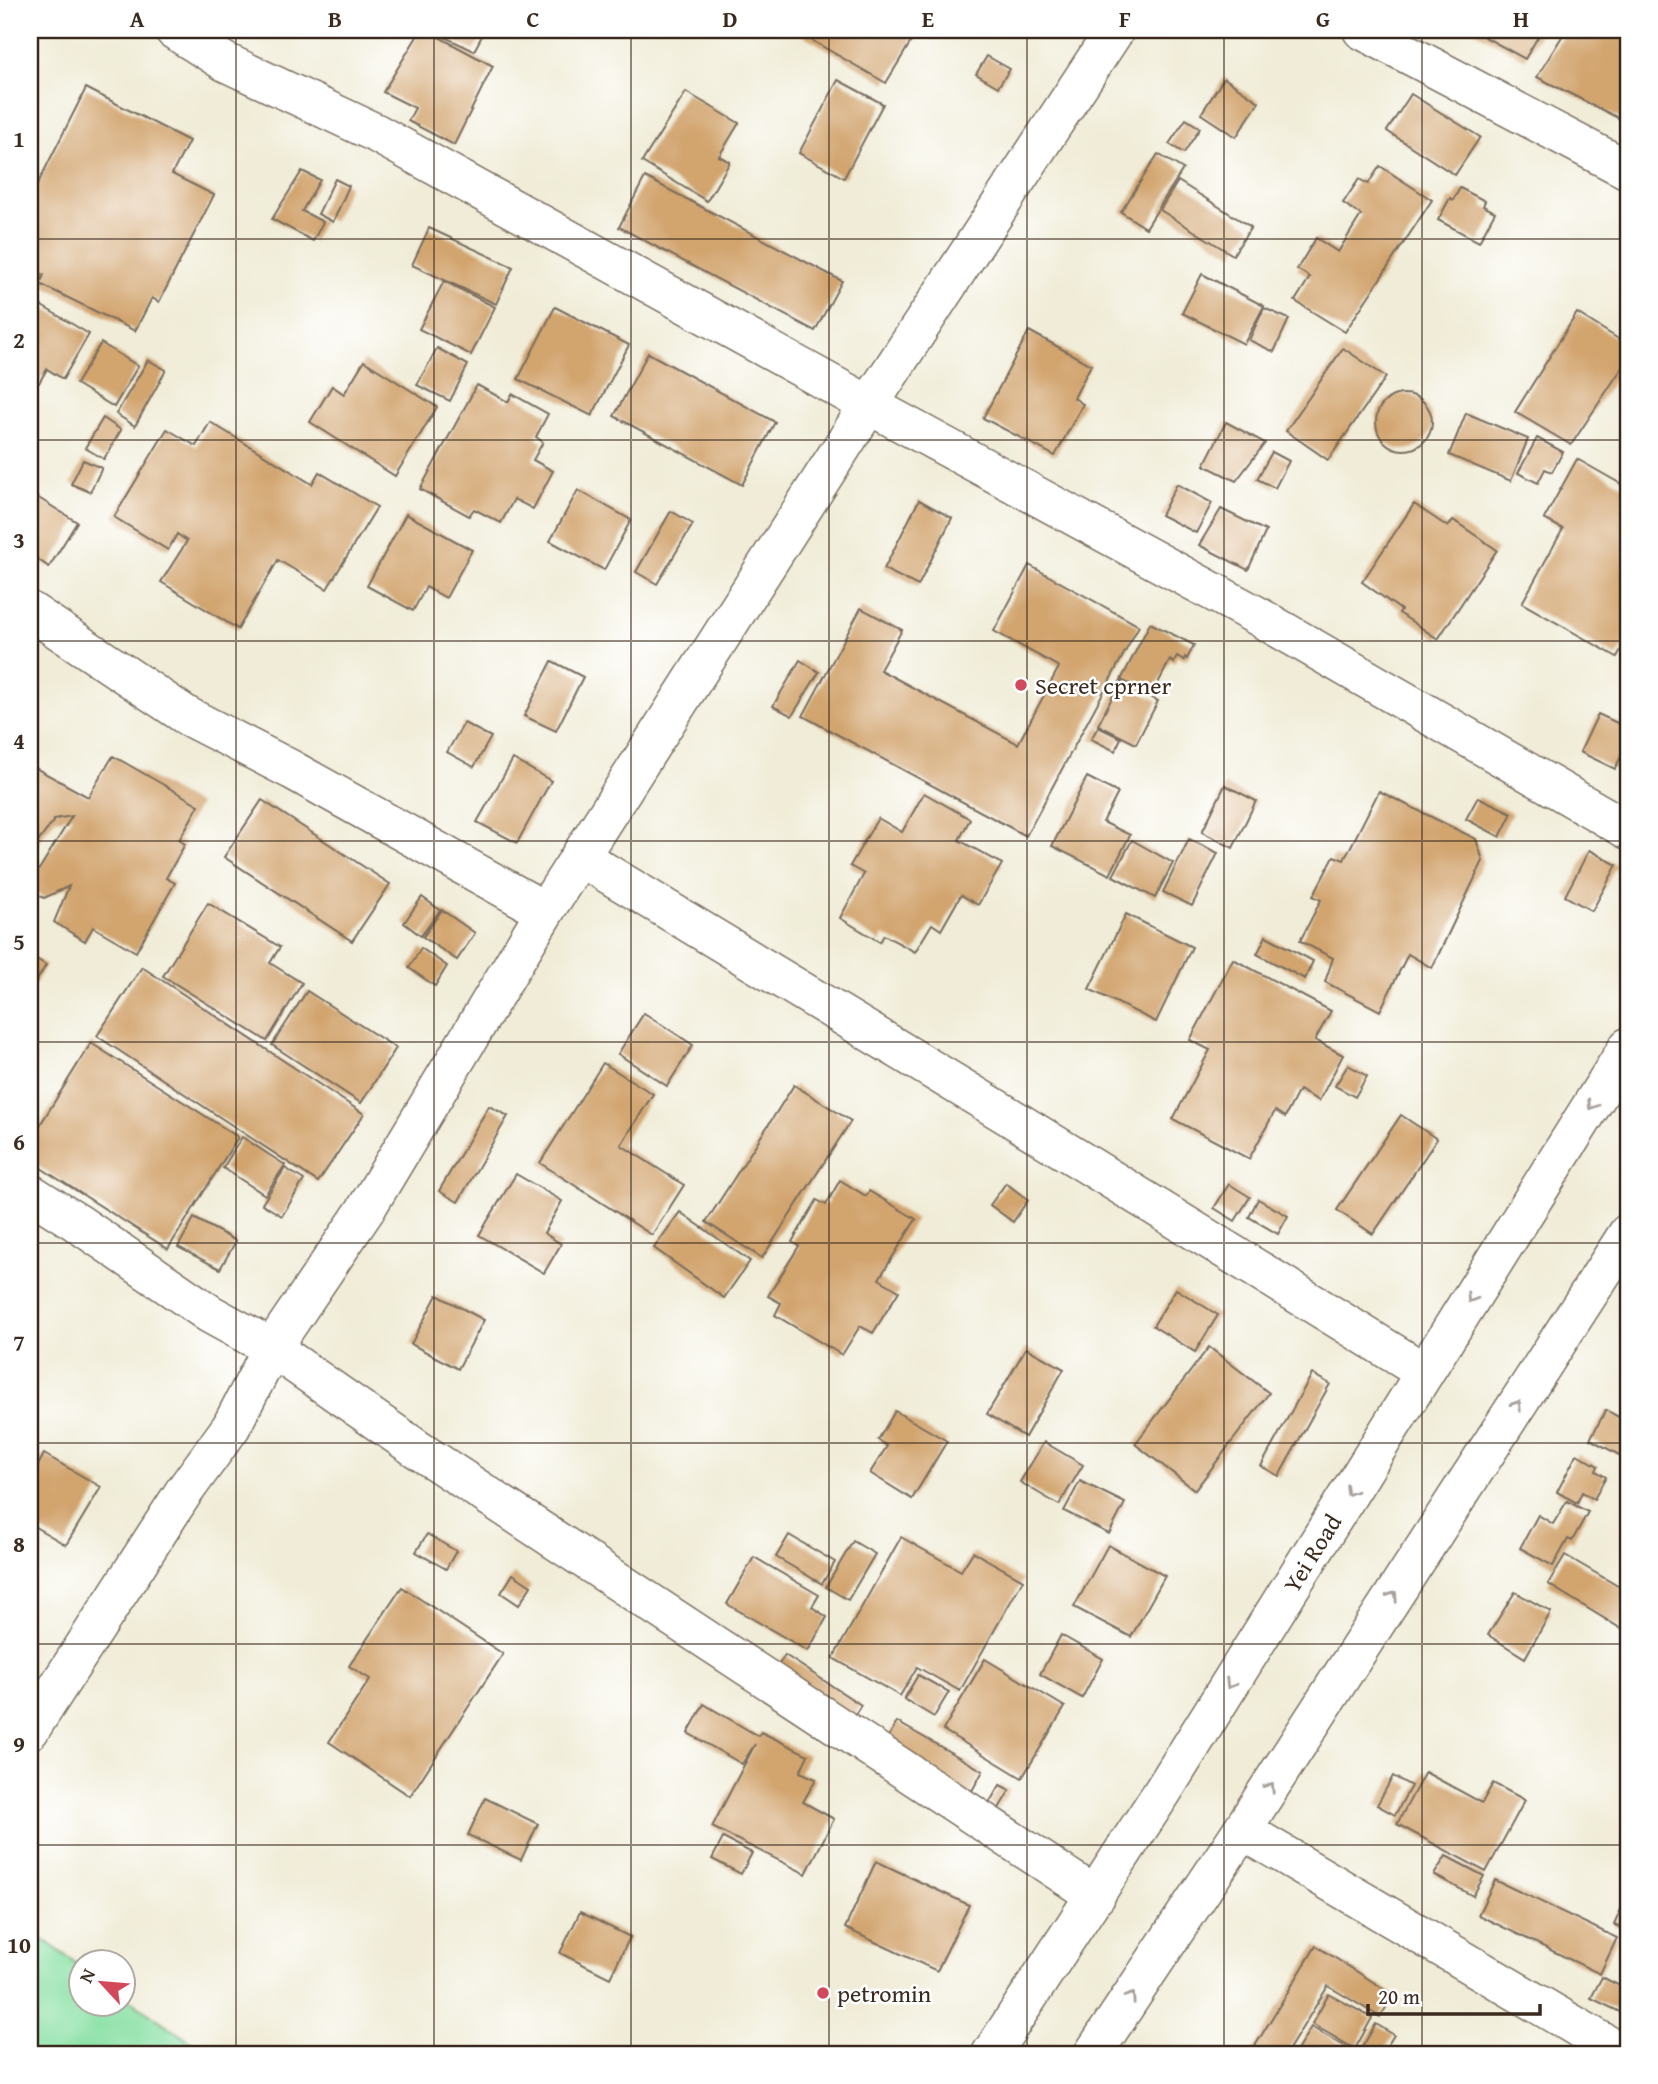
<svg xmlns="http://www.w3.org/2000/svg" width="1658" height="2084" font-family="'Gentium Book Plus',serif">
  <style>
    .green { fill: #89e0a4; stroke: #628561; stroke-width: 2 }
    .building { fill: #d2a46e }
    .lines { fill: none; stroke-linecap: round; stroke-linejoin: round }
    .minor-casing { stroke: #7a6e5f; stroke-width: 41 }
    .major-casing { stroke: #7a6e5f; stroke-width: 41 }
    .minor { stroke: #fff; stroke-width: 38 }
    .major { stroke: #fff; stroke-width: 38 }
    .oneway { stroke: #a79f9a }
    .grid { fill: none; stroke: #3b2a1e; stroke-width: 2; stroke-opacity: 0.55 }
    .poi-dot { fill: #d1495b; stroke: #fff; stroke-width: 2.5 }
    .labels { text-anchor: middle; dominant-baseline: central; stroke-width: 5; stroke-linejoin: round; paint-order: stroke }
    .poi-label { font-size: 24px; fill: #3b2a1e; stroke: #fff; text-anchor: start }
    .street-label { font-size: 24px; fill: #3b2a1e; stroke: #fff }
    .neatline { fill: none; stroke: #3b2a1e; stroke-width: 2.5 }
    .grid-label { font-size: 23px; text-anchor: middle; font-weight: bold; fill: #3b2a1e }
  </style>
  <rect width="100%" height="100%" fill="#fff"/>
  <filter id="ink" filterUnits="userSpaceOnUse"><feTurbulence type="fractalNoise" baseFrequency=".0143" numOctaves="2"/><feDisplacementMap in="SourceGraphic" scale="14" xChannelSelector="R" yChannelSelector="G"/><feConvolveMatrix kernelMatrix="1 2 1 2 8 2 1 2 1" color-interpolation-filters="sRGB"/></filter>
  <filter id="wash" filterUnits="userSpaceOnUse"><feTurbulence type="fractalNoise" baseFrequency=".00686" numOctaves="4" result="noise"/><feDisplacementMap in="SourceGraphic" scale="28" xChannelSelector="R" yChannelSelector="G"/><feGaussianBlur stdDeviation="1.57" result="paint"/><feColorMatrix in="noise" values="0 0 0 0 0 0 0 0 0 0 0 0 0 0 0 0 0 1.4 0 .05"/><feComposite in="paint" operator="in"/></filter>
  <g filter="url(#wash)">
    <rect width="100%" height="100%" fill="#f0ecd7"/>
    <path class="green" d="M34 1933 80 1966V2004H122L123 1995 208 2054H30V1940Z"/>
    <g id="blocks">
      <g class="building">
        <path d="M421 30H426L493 66 454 145 408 121 415 108 383 92Z"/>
        <path d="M430 30H485L474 51Z"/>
        <path d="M794 30H918L886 83Z"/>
        <path d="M1472 30H1542L1525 59Z"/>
        <path d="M1566 30H1628V123L1537 77Z"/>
        <path d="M987 56 1010 69 998 87 976 74Z"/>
        <path d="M1224 78 1259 102 1236 137 1201 114Z"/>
        <path d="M838 80 883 104 844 178 799 153Z"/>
        <path d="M86 88 189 141 172 174 214 195 159 302 152 298 135 331 40 284 44 275 30 268V199Z"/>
        <path d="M686 92 739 123 719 156 730 162 707 201 642 162Z"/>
        <path d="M1411 94 1480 137 1455 175 1387 131Z"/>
        <path d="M1186 119 1200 128 1184 153 1169 144Z"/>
        <path d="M1158 154 1183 169 1146 228 1121 212Z"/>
        <path d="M1380 166 1432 200 1345 332 1295 301 1310 277 1297 269 1316 238 1338 252 1361 215 1343 203 1359 179 1368 184Z"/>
        <path d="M302 171 320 180 302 211 323 222 313 241 272 219Z"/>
        <path d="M645 177 842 281 815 331 619 227Z"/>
        <path d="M335 179 349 186 333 222 318 214Z"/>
        <path d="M1178 181 1251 227 1233 255 1160 210Z"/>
        <path d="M1460 188 1485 201 1483 206 1495 212 1479 242 1438 220 1450 198 1453 200Z"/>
        <path d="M429 228 513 267 496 304 412 265Z"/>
        <path d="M1202 274 1264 306 1244 344 1182 313Z"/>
        <path d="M444 281 495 307 471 355 419 329Z"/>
        <path d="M30 299 89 334 63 379 47 369 39 383 30 378Z"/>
        <path d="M555 307 629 345 592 416 518 379Z"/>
        <path d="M1264 308 1289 319 1274 352 1249 340Z"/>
        <path d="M1577 313 1628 345V359L1571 445 1515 412Z"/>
        <path d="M1029 331 1091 365 1074 398 1083 404 1055 456 983 418Z"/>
        <path d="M101 343 138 366 114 407 76 384Z"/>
        <path d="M437 348 468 365 450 401 417 385Z"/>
        <path d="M1343 348 1386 377 1328 460 1286 431Z"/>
        <path d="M648 353 775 422 742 485 614 416Z"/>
        <path d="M148 360 166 370 135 426 116 414Z"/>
        <path d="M364 361 437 407 395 476 310 422 332 386 344 394Z"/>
        <path d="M477 385 508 402 512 394 548 414 536 437 543 442 533 460 553 471 533 509 514 499 501 523 474 509 469 516 420 489Z"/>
        <circle cx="1404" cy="422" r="28"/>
        <path d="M1466 413 1528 439 1511 481 1449 455Z"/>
        <path d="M103 418 121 430 104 459 85 448Z"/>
        <path d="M210 422 312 484 319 472 377 507 327 589 278 560 238 629 161 582 187 541 177 534 168 550 114 517 167 429 196 446Z"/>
        <path d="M1226 422 1265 443 1236 481 1204 465Z"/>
        <path d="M1537 438 1563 452 1552 472 1545 469 1538 483 1518 473Z"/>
        <path d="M1272 452 1289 461 1275 488 1257 479Z"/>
        <path d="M1577 459 1628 488V637L1617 657 1522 603 1563 529 1544 519Z"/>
        <path d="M83 460 102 468 90 492 71 484Z"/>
        <path d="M1177 484 1212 503 1196 533 1161 515Z"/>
        <path d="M578 490 631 520 604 570 550 541Z"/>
        <path d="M37 497 77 522 49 567 30 554V509Z"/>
        <path d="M919 500 952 518 918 586 884 569Z"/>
        <path d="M1414 504 1448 527 1453 520 1497 550 1438 639 1399 613 1401 610 1362 582Z"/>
        <path d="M1221 509 1266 531 1248 570 1199 545Z"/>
        <path d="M671 511 693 524 657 584 636 572Z"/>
        <path d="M406 514 472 550 446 598 426 587 413 611 367 586Z"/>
        <path d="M1029 565 1139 626 1026 836 803 716 861 608 902 630 880 670 1018 744 1059 667 994 631Z"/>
        <path d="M1150 623 1194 645 1187 659 1185 657 1184 660 1177 656 1174 663 1170 660 1152 695 1121 680Z"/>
        <path d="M800 660 819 672 792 716 773 706Z"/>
        <path d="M552 661 583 677 556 731 524 716Z"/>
        <path d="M1120 682 1158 701 1136 744 1098 725Z"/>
        <path d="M1598 714 1628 728V742L1615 769 1580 752Z"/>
        <path d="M464 723 491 737 474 767 447 752Z"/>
        <path d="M1098 727 1121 738 1115 751 1091 739Z"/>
        <path d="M113 756 199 805 179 840 185 844 166 878 175 883 136 952 93 927 85 941 54 922 69 886 44 898 30 890V884L72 816 55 819 30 853V765L88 797Z"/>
        <path d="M513 759 551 781 517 843 477 822Z"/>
        <path d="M1087 777 1118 793 1103 822 1130 835 1110 875 1052 846Z"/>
        <path d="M1225 785 1256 801 1233 848 1202 832Z"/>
        <path d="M1379 791 1476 839 1483 861 1432 968 1408 954 1380 1011 1325 982 1333 958 1300 941 1321 900 1313 896 1334 856 1344 860Z"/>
        <path d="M924 793 970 819 959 840 1002 864 978 905 961 895 941 930 932 924 915 952 884 935 880 942 840 918 864 874 850 866 878 818 902 832Z"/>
        <path d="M1478 797 1512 813 1500 837 1466 819Z"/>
        <path d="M262 800 390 884 352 941 224 857Z"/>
        <path d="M1189 839 1218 853 1192 906 1163 892Z"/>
        <path d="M1132 840 1173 863 1155 898 1113 876Z"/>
        <path d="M1589 850 1617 865 1592 911 1565 896Z"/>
        <path d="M422 897 440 910 421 936 404 923Z"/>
        <path d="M208 903 280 947 270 963 302 983 267 1041 163 976Z"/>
        <path d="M442 910 475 933 457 960 423 937Z"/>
        <path d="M1126 914 1192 947 1156 1022 1089 989Z"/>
        <path d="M1266 936 1313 961 1305 979 1257 954Z"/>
        <path d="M421 948 447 966 435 986 409 968Z"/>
        <path d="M30 955 46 965 30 992Z"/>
        <path d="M1233 959 1331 1011 1315 1040 1343 1055 1319 1101 1299 1090 1285 1117 1275 1111 1249 1159 1173 1119 1210 1050 1190 1040Z"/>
        <path d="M142 967 364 1114 318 1182 97 1036Z"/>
        <path d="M307 991 396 1048 361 1103 272 1045Z"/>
        <path d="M644 1013 693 1045 667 1086 618 1054Z"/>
        <path d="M91 1043 238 1137 168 1249 30 1161V1141Z"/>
        <path d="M603 1063 653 1094 621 1145 684 1185 652 1235 540 1163Z"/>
        <path d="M1348 1065 1367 1076 1355 1097 1335 1086Z"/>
        <path d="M794 1085 851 1121 762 1258 706 1222Z"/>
        <path d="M489 1106 508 1116 458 1202 439 1191Z"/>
        <path d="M1401 1115 1437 1139 1373 1234 1337 1210Z"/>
        <path d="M242 1137 285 1165 265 1195 223 1168Z"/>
        <path d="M285 1168 304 1180 282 1216 262 1204Z"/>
        <path d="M516 1174 562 1201 544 1233 561 1244 544 1273 479 1235Z"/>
        <path d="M840 1180 866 1196 869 1191 916 1219 879 1279 899 1291 873 1333 860 1326 842 1355 775 1315 781 1303 768 1296 799 1246 792 1242 817 1200 826 1205Z"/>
        <path d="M1006 1183 1028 1200 1013 1222 990 1205Z"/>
        <path d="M1229 1184 1250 1197 1235 1221 1214 1208Z"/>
        <path d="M1258 1199 1288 1216 1278 1234 1249 1217Z"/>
        <path d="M680 1212 750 1261 724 1298 654 1248Z"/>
        <path d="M194 1218 236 1241 220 1269 178 1247Z"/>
        <path d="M1176 1289 1218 1315 1195 1352 1153 1326Z"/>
        <path d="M437 1295 484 1320 458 1369 411 1344Z"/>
        <path d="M1209 1347 1269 1393 1195 1490 1135 1444Z"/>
        <path d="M1026 1348 1064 1369 1025 1437 987 1414Z"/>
        <path d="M1312 1374 1330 1384 1279 1476 1261 1466Z"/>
        <path d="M1606 1410 1628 1422V1442L1621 1456 1590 1439Z"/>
        <path d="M895 1411 947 1441 912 1499 870 1473 887 1446 878 1440Z"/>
        <path d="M1044 1442 1083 1465 1059 1505 1020 1482Z"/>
        <path d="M44 1454 101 1487 66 1545 30 1524V1468L35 1471Z"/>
        <path d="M1577 1454 1598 1466 1596 1471 1606 1477 1594 1499 1582 1492 1577 1503 1557 1492Z"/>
        <path d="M1080 1481 1125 1503 1109 1534 1064 1511Z"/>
        <path d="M1567 1501 1588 1512 1572 1541 1568 1539 1553 1566 1520 1548 1538 1515 1553 1524Z"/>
        <path d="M427 1534 456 1551 446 1569 416 1552Z"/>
        <path d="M789 1535 835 1562 822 1584 776 1557Z"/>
        <path d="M901 1537 961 1571 973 1552 1023 1580 960 1691 917 1667 900 1696 833 1658Z"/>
        <path d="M853 1541 875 1554 848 1600 826 1587Z"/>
        <path d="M1108 1545 1165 1576 1131 1637 1074 1607Z"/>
        <path d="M1565 1555 1628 1592V1626L1625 1631 1548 1584Z"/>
        <path d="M754 1557 819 1595 812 1607 827 1617 808 1651 727 1604Z"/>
        <path d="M513 1574 531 1586 519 1605 501 1593Z"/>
        <path d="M402 1587 503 1654 410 1796 329 1742 370 1679 349 1666Z"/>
        <path d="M1515 1592 1551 1612 1525 1658 1488 1635Z"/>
        <path d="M1061 1635 1103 1659 1082 1698 1040 1674Z"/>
        <path d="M785 1655 861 1705 849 1724 773 1673Z"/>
        <path d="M985 1659 1065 1707 1022 1778 943 1730Z"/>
        <path d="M918 1675 949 1692 934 1717 904 1699Z"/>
        <path d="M704 1704 758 1736 761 1732 808 1755 800 1772 816 1779 803 1802 834 1819 806 1874 712 1827 755 1744 742 1764 688 1733Z"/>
        <path d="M897 1722 983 1771 969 1796 883 1746Z"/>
        <path d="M1425 1772 1482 1803 1493 1783 1525 1800 1486 1872 1397 1824Z"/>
        <path d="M1393 1776 1411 1786 1395 1815 1377 1805Z"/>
        <path d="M1000 1785 1010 1790 998 1810 989 1803Z"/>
        <path d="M485 1798 538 1824 521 1860 468 1835Z"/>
        <path d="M723 1838 752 1853 741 1874 712 1859Z"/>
        <path d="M1446 1856 1484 1876 1473 1896 1434 1875Z"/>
        <path d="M876 1861 969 1905 937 1971 845 1928Z"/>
        <path d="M1495 1880 1617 1938 1600 1974 1478 1915Z"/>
        <path d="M1626 1898 1628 1899V1931L1614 1925Z"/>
        <path d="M580 1912 630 1937 610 1978 560 1953Z"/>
        <path d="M1316 1946 1394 1995 1380 2017 1328 1986 1286 2054H1250Z"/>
        <path d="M1602 1977 1628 1990V2004L1622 2013 1591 1998Z"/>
        <path d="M1329 1994 1372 2018 1355 2049 1312 2024Z"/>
        <path d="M1376 2024 1394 2035 1382 2054H1358Z"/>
        <path d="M1311 2027 1353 2051 1351 2054H1295Z"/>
      </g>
    </g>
  </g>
  <g filter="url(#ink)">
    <use href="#blocks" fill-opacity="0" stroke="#7a6e5f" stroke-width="2"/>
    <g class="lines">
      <defs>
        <g id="minor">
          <path d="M174 30 225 62 376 133 869 405 1254 614 1628 830"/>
          <path d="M1362 30 1628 170"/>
          <path d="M30 611 187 716 292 770 545 911"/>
          <path d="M580 857 1002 1112 1424 1372"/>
          <path d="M30 1193 76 1222 210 1314 272 1348 417 1449 1096 1896"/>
          <path d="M30 1730 183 1493 231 1427 272 1348 366 1209 545 911 869 405 1115 30"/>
          <path d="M1242 1830 1623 2054"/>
        </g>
        <g id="major">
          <path id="s1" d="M991 2054 1163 1791 1628 1047"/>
          <path d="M1093 2054 1242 1830 1628 1233"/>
        </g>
      </defs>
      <use href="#minor" class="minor-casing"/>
      <use href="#major" class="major-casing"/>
      <use href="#minor" class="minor"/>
      <use href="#major" class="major"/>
    </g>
    <defs><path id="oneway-chevron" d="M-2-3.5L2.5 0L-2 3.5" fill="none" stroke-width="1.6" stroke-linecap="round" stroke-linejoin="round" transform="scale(1.75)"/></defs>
    <g class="oneway">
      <use href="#oneway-chevron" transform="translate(1592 1105) rotate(122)"/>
      <use href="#oneway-chevron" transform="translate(1471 1298) rotate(122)"/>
      <use href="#oneway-chevron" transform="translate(1517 1405) rotate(-57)"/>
      <use href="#oneway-chevron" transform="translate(1350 1491) rotate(122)"/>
      <use href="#oneway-chevron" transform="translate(1393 1596) rotate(-57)"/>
      <use href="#oneway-chevron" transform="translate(1230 1684) rotate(122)"/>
      <use href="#oneway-chevron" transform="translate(1270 1787) rotate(-57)"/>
      <use href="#oneway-chevron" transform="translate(1131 1997) rotate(-56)"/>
    </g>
  </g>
  <path class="grid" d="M236 30V2054M434 30V2054M631 30V2054M829 30V2054M1027 30V2054M1224 30V2054M1422 30V2054M30 239H1628M30 440H1628M30 641H1628M30 841H1628M30 1042H1628M30 1243H1628M30 1443H1628M30 1644H1628M30 1845H1628"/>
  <g class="poi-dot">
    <circle cx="1021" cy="685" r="7"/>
    <circle cx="823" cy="1993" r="7"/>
  </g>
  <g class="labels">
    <g class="poi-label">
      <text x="1035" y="685">Secret cprner</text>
      <text x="837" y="1993">petromin</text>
    </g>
    <g class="street-label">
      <text stroke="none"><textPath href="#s1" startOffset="595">Yei Road</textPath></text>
    </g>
  </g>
  <rect width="1658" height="2084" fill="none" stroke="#fff" stroke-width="77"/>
  <g transform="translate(102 1983) rotate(296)"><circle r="33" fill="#ffffff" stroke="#b1aaa5" stroke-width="2"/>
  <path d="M0-5L12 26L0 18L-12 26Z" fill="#d1495b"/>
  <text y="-10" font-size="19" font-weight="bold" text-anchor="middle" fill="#3b2a1e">N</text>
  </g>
  <path d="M1368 2004v10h172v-10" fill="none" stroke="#3b2a1e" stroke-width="3.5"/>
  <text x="1378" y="2004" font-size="21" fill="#3b2a1e" stroke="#ffffff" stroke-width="5" paint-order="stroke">20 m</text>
  <rect x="38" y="38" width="1582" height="2008" class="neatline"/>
  <g class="grid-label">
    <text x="137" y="27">A</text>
    <text x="335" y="27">B</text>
    <text x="533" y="27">C</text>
    <text x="730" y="27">D</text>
    <text x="928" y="27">E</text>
    <text x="1125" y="27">F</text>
    <text x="1323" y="27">G</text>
    <text x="1521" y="27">H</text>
    <text x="19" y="147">1</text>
    <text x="19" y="348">2</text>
    <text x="19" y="548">3</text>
    <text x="19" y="749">4</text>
    <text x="19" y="950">5</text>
    <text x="19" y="1150">6</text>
    <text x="19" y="1351">7</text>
    <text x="19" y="1552">8</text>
    <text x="19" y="1752">9</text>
    <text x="19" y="1953">10</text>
  </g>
</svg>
